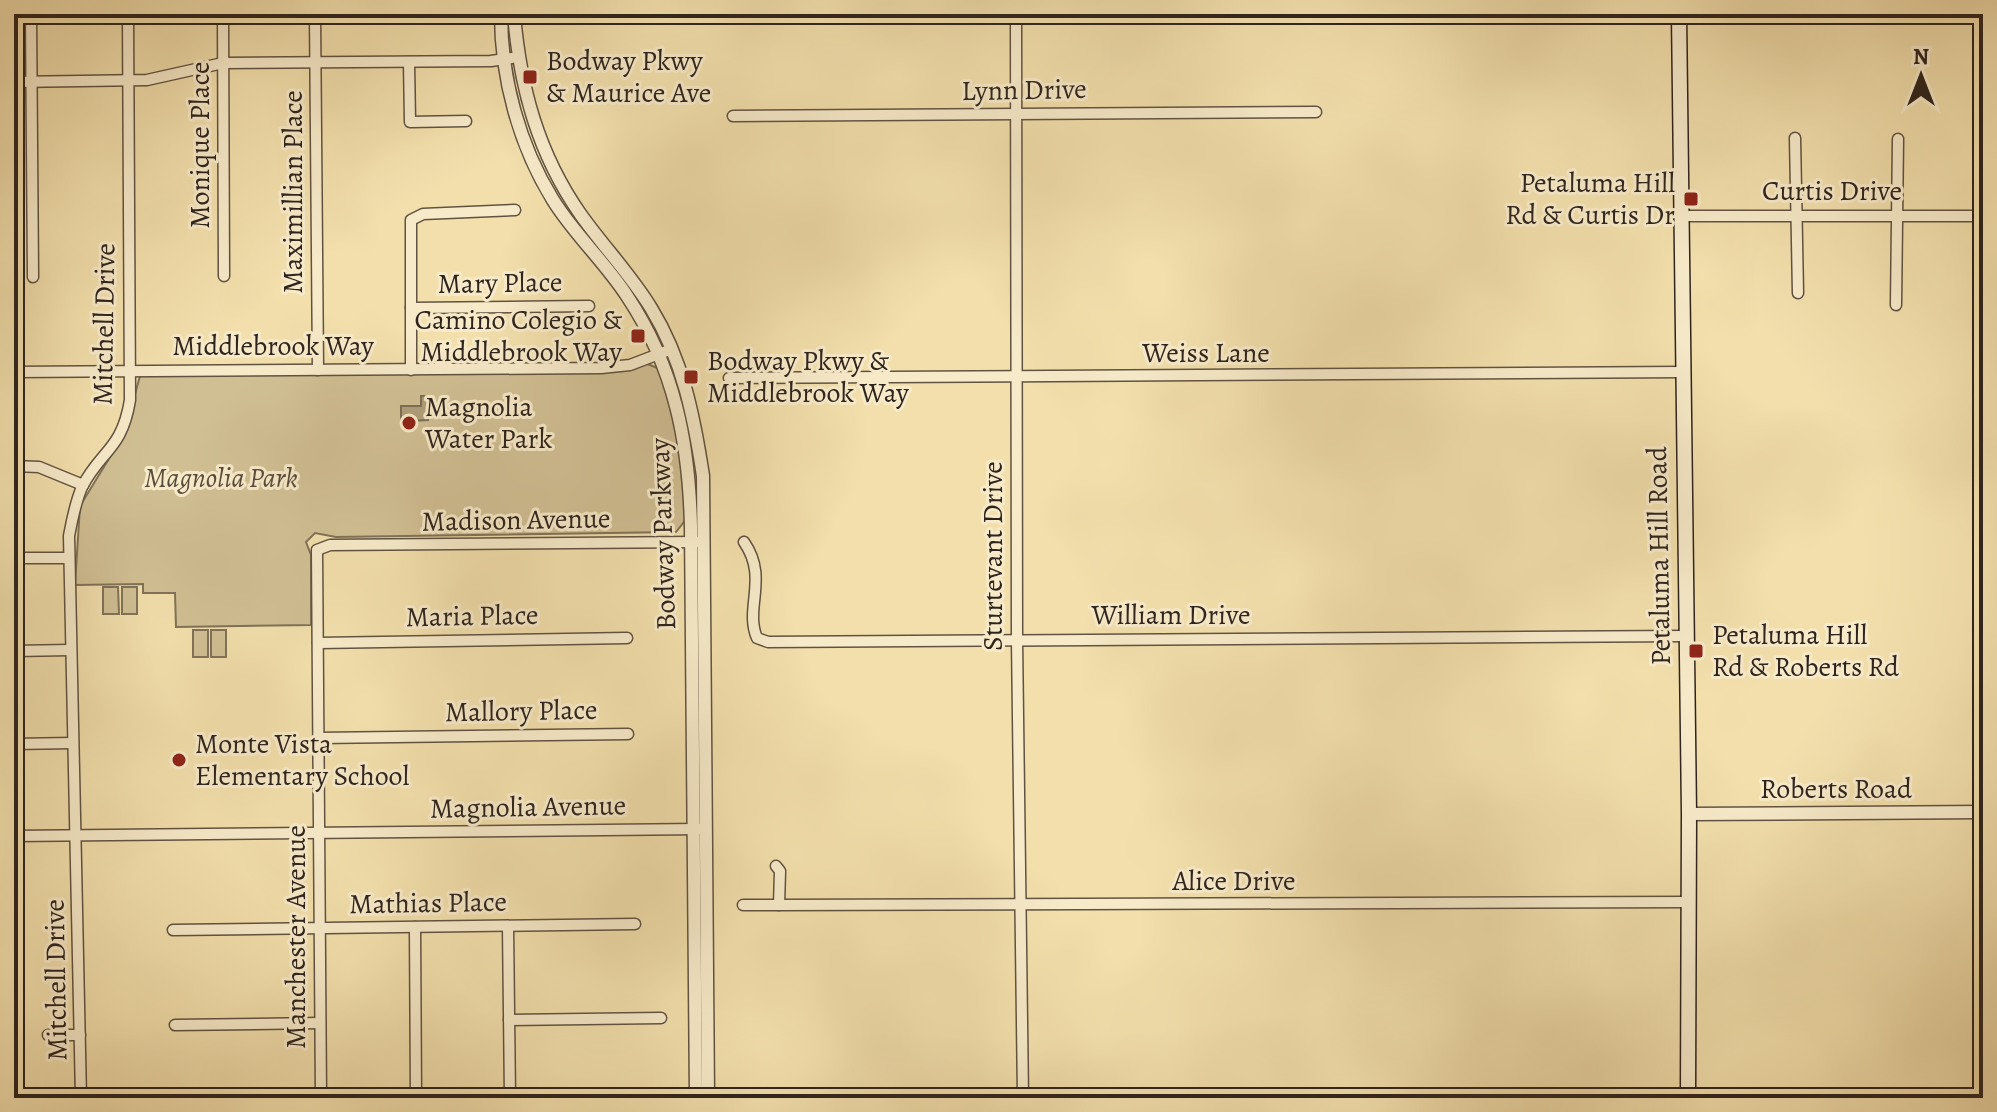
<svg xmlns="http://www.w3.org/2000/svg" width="1997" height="1112" font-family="Alegreya,serif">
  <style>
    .green { fill: #d1bf94; stroke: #807258; stroke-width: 2 }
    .water { fill: #b09f7b; stroke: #7c6e55; stroke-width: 2 }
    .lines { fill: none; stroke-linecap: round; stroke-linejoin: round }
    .minor-casing { stroke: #605341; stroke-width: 13 }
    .tertiary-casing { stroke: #605341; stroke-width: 15 }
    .secondary-casing { stroke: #2f241d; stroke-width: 17 }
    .minor { stroke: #f7eac9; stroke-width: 10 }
    .tertiary { stroke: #f7eac9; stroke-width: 12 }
    .secondary { stroke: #f7eac9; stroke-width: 14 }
    .poi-dot { fill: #8f2418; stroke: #f7eac9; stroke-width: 3 }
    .labels { text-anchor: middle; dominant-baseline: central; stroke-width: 6; stroke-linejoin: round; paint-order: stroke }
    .poi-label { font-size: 28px; fill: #2f241d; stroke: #f7eac9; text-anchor: start }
    .street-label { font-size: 28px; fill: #2f241d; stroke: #f7eac9 }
    .park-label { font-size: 28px; font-style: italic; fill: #584b3b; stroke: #f7eac9 }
  </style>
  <rect width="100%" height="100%" fill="#f2dfac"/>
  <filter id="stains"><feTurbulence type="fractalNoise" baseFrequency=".0025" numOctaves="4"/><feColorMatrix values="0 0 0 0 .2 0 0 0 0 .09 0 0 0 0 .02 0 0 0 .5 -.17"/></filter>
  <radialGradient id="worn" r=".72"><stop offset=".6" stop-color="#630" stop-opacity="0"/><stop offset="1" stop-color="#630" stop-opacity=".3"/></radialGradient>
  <g class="green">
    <path d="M645 363 660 369 681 447 687 518 676 532 336 537 315 533 306 542 311 555V625L176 627 175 593H143V584L75 585 80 506 124 434 140 376Z"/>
    <path d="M103 587H118L119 614H103Z"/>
    <rect x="122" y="587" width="15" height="27"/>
    <rect x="193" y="630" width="15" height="27"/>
    <rect x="211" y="630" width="15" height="27"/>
  </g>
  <path class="water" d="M421 396H427L428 420 408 421 407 426H401V406H421Z"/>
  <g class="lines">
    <defs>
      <g id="minor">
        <path d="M31 14 33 277"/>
        <path d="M223 14 224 276"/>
        <path d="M315 14 318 370"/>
        <path d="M1016 14 1017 640 1023 1098"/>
        <path d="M409 62 410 122 466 121"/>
        <path d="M14 82 147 80 223 63 491 61 512 58"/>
        <path d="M733 116 1316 112"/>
        <path d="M1795 138 1798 293"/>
        <path d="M1682 216H1983"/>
        <path d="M1896 305 1898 139"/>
        <path d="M411 308 589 306"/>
        <path d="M411 370V220L423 214 515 210"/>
        <path d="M14 372 601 368 630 365 672 349"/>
        <path d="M729 378 1683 372"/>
        <path d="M14 466 39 467 83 485"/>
        <path d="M744 542C769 578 744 608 757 638L768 642 1685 636"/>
        <path d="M14 558H69"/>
        <path d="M318 643 627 638"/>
        <path d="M14 651 70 650"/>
        <path d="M319 738 628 734"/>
        <path d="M14 744 72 743"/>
        <path d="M14 836 700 829"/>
        <path d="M776 866 780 871 779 905 1689 902"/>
        <path d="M743 905H779"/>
        <path d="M508 926 510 1098"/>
        <path d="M415 927 416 1098"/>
        <path d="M173 930 635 924"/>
        <path d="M509 1020 661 1018"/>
        <path d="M175 1025 320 1023"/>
        <path d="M48 1035H80"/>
        <path d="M81 1098 69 536C72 520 75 503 82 487 101 450 122 450 130 400L128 14"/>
        <path d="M321 1098 317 550 330 545 697 542"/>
      </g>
      <g id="tertiary">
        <path d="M501 14C501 78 519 145 553 200 574 234 605 262 627 296 675 368 689 443 691 527L696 1098"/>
        <path d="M514 14C520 87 538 154 581 215 603 246 631 275 651 308 683 360 694 417 703 476L708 1098"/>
        <path d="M1689 814 1983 812"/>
      </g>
      <path id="secondary" d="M1679 14 1689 814 1688 1098"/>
    </defs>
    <use href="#minor" class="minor-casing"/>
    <use href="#tertiary" class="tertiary-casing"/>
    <use href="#secondary" class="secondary-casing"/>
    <use href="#minor" class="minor"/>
    <use href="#tertiary" class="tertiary"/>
    <use href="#secondary" class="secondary"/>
  </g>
  <g class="poi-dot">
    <rect x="522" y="69" width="16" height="16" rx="4"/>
    <rect x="1683" y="191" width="16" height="16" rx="4"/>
    <rect x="630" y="328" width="16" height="16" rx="4"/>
    <rect x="683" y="369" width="16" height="16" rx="4"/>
    <circle cx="409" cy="423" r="8"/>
    <rect x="1688" y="643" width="16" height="16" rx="4"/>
    <circle cx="179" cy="760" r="8"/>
  </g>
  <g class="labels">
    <g class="poi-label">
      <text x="546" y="61">Bodway Pkwy<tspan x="546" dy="32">&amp; Maurice Ave</tspan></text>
      <text x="1675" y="183" text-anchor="end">Petaluma Hill<tspan x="1675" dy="32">Rd &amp; Curtis Dr</tspan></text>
      <text x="622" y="320" text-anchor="end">Camino Colegio &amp;<tspan x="622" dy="32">Middlebrook Way</tspan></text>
      <text x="707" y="361">Bodway Pkwy &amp;<tspan x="707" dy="32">Middlebrook Way</tspan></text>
      <text x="425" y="407">Magnolia<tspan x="425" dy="32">Water Park</tspan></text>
      <text x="1712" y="635">Petaluma Hill<tspan x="1712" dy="32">Rd &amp; Roberts Rd</tspan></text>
      <text x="195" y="744">Monte Vista<tspan x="195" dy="32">Elementary School</tspan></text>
    </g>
    <g class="street-label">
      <text transform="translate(1024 90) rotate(-1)">Lynn Drive</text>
      <text transform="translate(200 145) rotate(-90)">Monique Place</text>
      <text x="1832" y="191">Curtis Drive</text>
      <text transform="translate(293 192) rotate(-90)">Maximillian Place</text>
      <text transform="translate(500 283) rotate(-1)">Mary Place</text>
      <text transform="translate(104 324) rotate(-89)">Mitchell Drive</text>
      <text x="273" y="346">Middlebrook Way</text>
      <text x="1206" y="353">Weiss Lane</text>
      <text transform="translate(516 520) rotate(-1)">Madison Avenue</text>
      <text transform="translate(663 534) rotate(-92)">Bodway Parkway</text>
      <text transform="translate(993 556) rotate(-90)">Sturtevant Drive</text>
      <text transform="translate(1659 556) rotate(-91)">Petaluma Hill Road</text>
      <text x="1171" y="615">William Drive</text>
      <text transform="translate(472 616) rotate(-1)">Maria Place</text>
      <text transform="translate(521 711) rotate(-1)">Mallory Place</text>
      <text x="1836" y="789">Roberts Road</text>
      <text transform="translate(528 807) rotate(-1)">Magnolia Avenue</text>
      <text x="1234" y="881">Alice Drive</text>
      <text transform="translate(428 903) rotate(-1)">Mathias Place</text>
      <text transform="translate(296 937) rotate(-90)">Manchester Avenue</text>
      <text transform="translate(56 980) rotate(-91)">Mitchell Drive</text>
    </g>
    <g class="park-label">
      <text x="221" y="478">Magnolia Park</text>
    </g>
  </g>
  <rect width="1997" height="1112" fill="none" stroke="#f2dfac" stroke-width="48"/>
  <rect x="16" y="16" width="1965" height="1080" fill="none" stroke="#2f241d" stroke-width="4"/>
  <rect x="24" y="24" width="1949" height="1064" fill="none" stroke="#2f241d" stroke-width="2"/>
  <g transform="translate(1921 76)" stroke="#f7eac9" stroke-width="6" paint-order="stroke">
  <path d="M0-6L14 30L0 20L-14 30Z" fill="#2f241d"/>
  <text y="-12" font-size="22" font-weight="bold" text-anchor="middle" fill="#2f241d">N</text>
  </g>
  <rect width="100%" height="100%" filter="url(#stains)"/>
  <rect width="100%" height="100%" fill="url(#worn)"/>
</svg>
